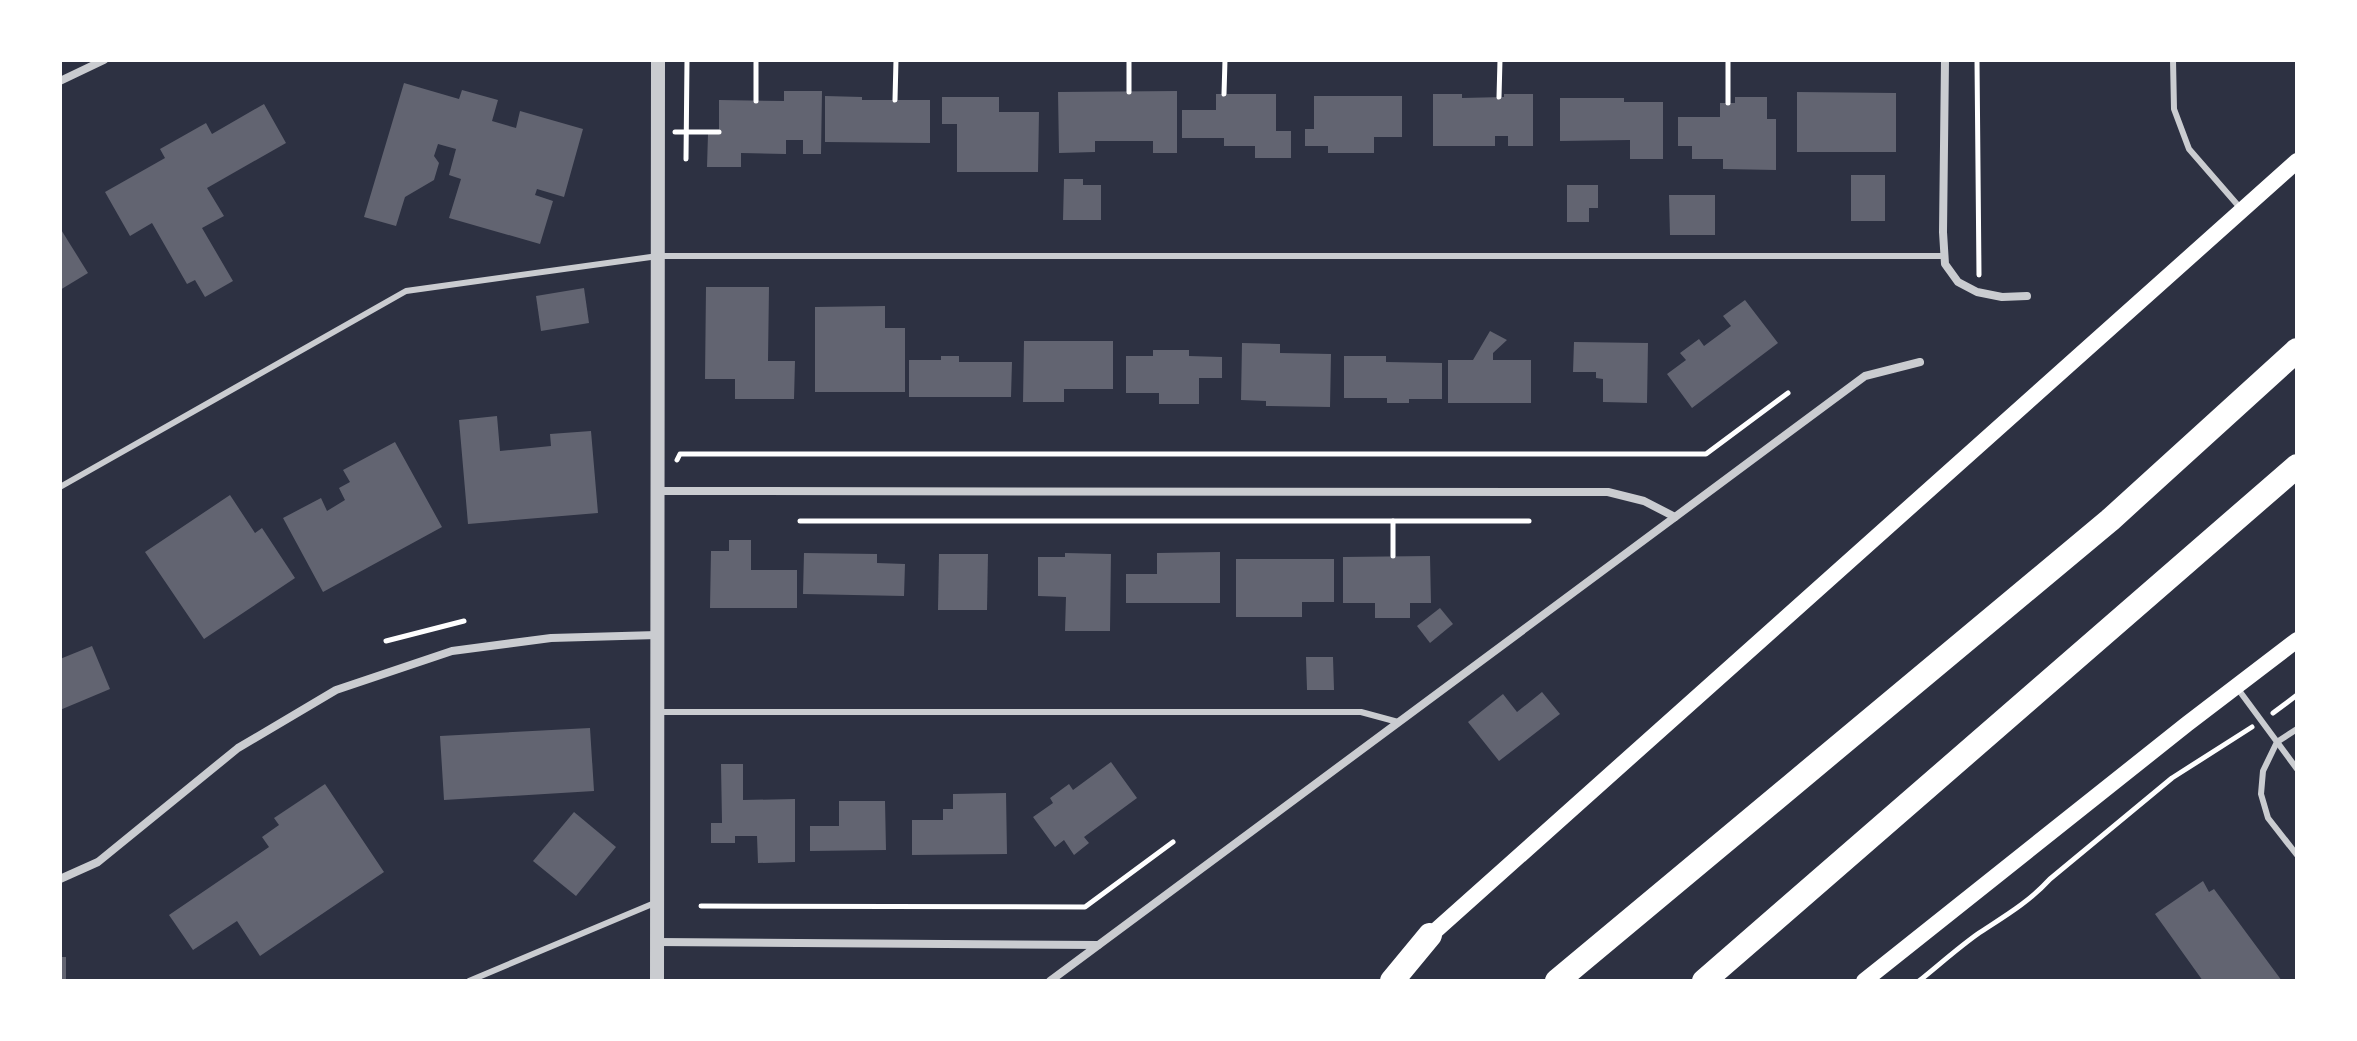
<svg xmlns="http://www.w3.org/2000/svg" width="2357" height="1041" font-family="'Exo 2',sans-serif">
  <style>
    .building { fill: #626471 }
    .lines { fill: none; stroke-linecap: round; stroke-linejoin: round }
    .path { stroke: #fff; stroke-width: 5 }
    .service { stroke: #caccd0; stroke-width: 6 }
    .minor { stroke: #caccd0; stroke-width: 8 }
    .tertiary { stroke: #caccd0; stroke-width: 14 }
    .secondary { stroke: #fff; stroke-width: 16 }
    .motorway { stroke: #fff; stroke-width: 24 }
  </style>
  <rect width="100%" height="100%" fill="#2d3142"/>
  <g class="building">
    <path d="M404 83 459 99 462 90 498 100 492 121 516 128 520 111 583 129 564 197 537 189 535 195 553 201 540 244 449 218 461 179 449 175 456 149 438 144 434 156 439 163 434 180 405 197 396 226 364 217Z"/>
    <path d="M784 91H822L821 154H803V140H786V154L741 153V167H707L708 134H719V100L784 101Z"/>
    <path d="M1177 91V153H1153V141H1095V152L1059 153 1058 92Z"/>
    <path d="M1797 92 1896 93V152H1797Z"/>
    <path d="M1216 94H1276V131H1291V158H1255V146H1224V138H1182V110H1216Z"/>
    <path d="M1433 94H1462V98L1504 97V94H1533V146H1508V136H1495V146H1433Z"/>
    <path d="M825 96 862 97V100H930V143L825 142Z"/>
    <path d="M1314 96H1402V137H1374V153H1328V146H1305V129H1314Z"/>
    <path d="M942 97H999V112H1039L1038 172H957V124H942Z"/>
    <path d="M1735 97H1767V119H1776V170L1723 169V159H1692V146H1678V117H1720V103H1735Z"/>
    <path d="M1560 98H1624V102H1663V159H1630V140L1560 141Z"/>
    <path d="M264 104 286 143 207 188 224 216 202 228 233 281 205 297 195 280 187 284 152 223 130 236 105 192 165 158 160 149 206 123 212 134Z"/>
    <rect x="1851" y="175" width="34" height="46"/>
    <path d="M1064 179H1083V185H1101V220H1063Z"/>
    <path d="M1567 185H1598V208H1589V222H1567Z"/>
    <path d="M1669 195H1715V235H1670Z"/>
    <path d="M60 228 88 273 60 290Z"/>
    <path d="M706 287H769L768 361H795L794 399H735V379H705Z"/>
    <path d="M584 288 589 323 541 331 536 296Z"/>
    <path d="M1745 300 1778 343 1692 408 1667 374 1686 360 1680 353 1699 339 1704 346 1731 326 1723 316Z"/>
    <path d="M885 306V328H905V392H815V307Z"/>
    <path d="M1490 331 1507 340 1493 353V360H1531V403H1448V360H1473Z"/>
    <path d="M1024 341H1113V389H1064V402H1023Z"/>
    <path d="M1574 342 1648 343 1647 403 1603 402V379L1596 378V372H1573Z"/>
    <path d="M1242 343 1280 344V353L1331 354 1330 407 1266 406V401L1241 400Z"/>
    <path d="M1153 350H1189V356L1222 357V378H1199V404H1159V393H1126V356H1153Z"/>
    <path d="M941 356H959V362H1012L1011 397H909V360H941Z"/>
    <path d="M1344 356H1386V362L1442 363V399H1409V403H1387V398H1344Z"/>
    <path d="M497 416 500 451 551 446 550 434 591 431 598 513 468 524 459 420Z"/>
    <path d="M395 442 442 527 323 592 283 518 321 498 327 511 345 500 339 488 350 482 343 470Z"/>
    <path d="M230 495 255 533 262 528 295 578 204 639 145 552Z"/>
    <path d="M729 540H751V570H797V608H710L711 551H729Z"/>
    <path d="M1220 552V603H1126V574H1157V553Z"/>
    <path d="M804 553 877 554V563L905 564 904 596 803 594Z"/>
    <path d="M1065 553 1111 554 1110 631H1065L1066 597 1038 596V557H1065Z"/>
    <path d="M939 554H988L987 610H938Z"/>
    <path d="M1430 556 1431 603H1410V618H1375V603H1343V557Z"/>
    <path d="M1236 559H1334V602H1302V617H1236Z"/>
    <path d="M1440 608 1453 624 1430 643 1417 626Z"/>
    <path d="M92 646 110 689 60 710V659Z"/>
    <path d="M1306 657H1333L1334 690H1307Z"/>
    <path d="M1542 692 1560 714 1499 761 1468 722 1503 694 1517 712Z"/>
    <path d="M590 728 594 791 444 800 440 736Z"/>
    <path d="M1111 762 1137 798 1084 837 1089 843 1074 855 1064 840 1055 847 1033 817 1053 803 1050 798 1069 784 1073 790Z"/>
    <path d="M721 764H743V800L795 799V862L758 863 757 836H735V843H711V823H722Z"/>
    <path d="M325 784 384 872 260 956 237 921 193 950 169 915 269 847 262 837 279 825 274 818Z"/>
    <path d="M1006 793 1007 854 912 855V820H943V809H953V794Z"/>
    <path d="M839 801H885L886 850 810 851V826H839Z"/>
    <path d="M574 812 616 847 576 896 533 861Z"/>
    <path d="M2203 881 2209 892 2214 889 2282 981H2203L2155 914Z"/>
    <rect x="60" y="957" width="6" height="24"/>
  </g>
  <g class="lines">
    <g class="path">
      <path d="M1129 60V92"/>
      <path d="M1728 60V103"/>
      <path d="M1977 60 1979 275"/>
      <path d="M1224 94 1225 60"/>
      <path d="M1499 97 1500 60"/>
      <path d="M895 100 896 60"/>
      <path d="M756 101V60"/>
      <path d="M675 132H719"/>
      <path d="M686 159 687 60"/>
      <path d="M677 460 680 454H1706L1788 393"/>
      <path d="M800 521H1529"/>
      <path d="M1393 521V556"/>
      <path d="M386 641 464 621"/>
      <path d="M2273 713 2297 695"/>
      <path d="M701 906 1085 907 1173 842"/>
      <path d="M1919 981C1939 965 1959 947 1979 933 2005 916 2029 902 2050 879L2172 778 2252 727"/>
    </g>
    <g class="service">
      <path d="M2173 60 2174 109 2189 149 2242 210"/>
      <path d="M60 487 406 291 658 256H1945"/>
      <path d="M2238 689 2297 769"/>
      <path d="M657 712H1361L1398 722"/>
      <path d="M2297 729 2277 742 2263 771 2261 794 2268 818 2297 855"/>
      <path d="M469 981 657 902"/>
    </g>
    <g class="minor">
      <path d="M1945 60 1943 232 1945 264 1958 282 1977 292 2002 297 2027 296"/>
      <path d="M60 81 104 60"/>
      <path d="M658 491 1608 492 1644 501 1675 517"/>
      <path d="M60 879 98 862 238 748 336 690 452 651 551 638 657 635"/>
      <path d="M657 942 1098 945"/>
      <path d="M1050 981 1865 376 1920 362"/>
    </g>
    <path class="tertiary" d="M657 981 658 60"/>
    <g class="secondary">
      <path d="M1424 941 2297 161"/>
      <path d="M1864 981 2187 724 2297 640"/>
    </g>
    <g class="motorway">
      <path d="M1392 981 1430 935"/>
      <path d="M1557 981 2110 520 2297 350"/>
      <path d="M1704 981 2297 466"/>
    </g>
  </g>
  <rect width="2357" height="1041" fill="none" stroke="#ffffff" stroke-width="124"/>
</svg>
